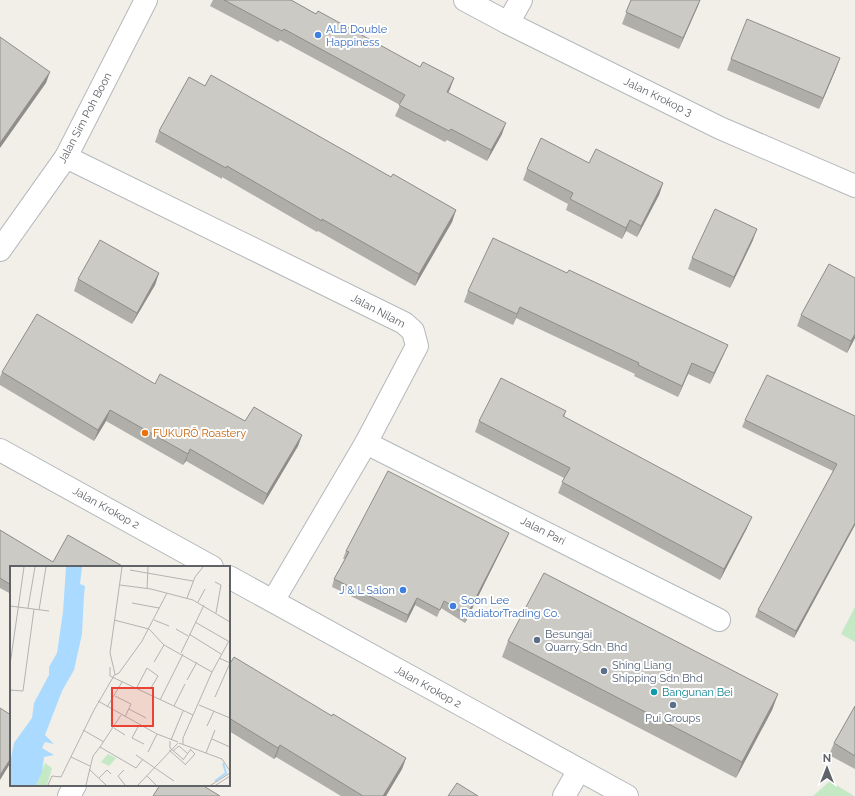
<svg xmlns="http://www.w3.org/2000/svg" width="855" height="796" font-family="Raleway,sans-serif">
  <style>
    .green { fill: #c5e8c5 }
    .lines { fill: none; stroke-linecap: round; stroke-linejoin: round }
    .minor-casing { stroke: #b5b8bc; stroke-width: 24 }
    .minor { stroke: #fff; stroke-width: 22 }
    .wall { fill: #afaea9 }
    .shaded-wall { fill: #8f8d8a }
    .building { fill: #cccac5; stroke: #8f8d8a }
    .shop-dot { fill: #3f7fe0; stroke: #fff; stroke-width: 1.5 }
    .food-dot { fill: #e8710a; stroke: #fff; stroke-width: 1.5 }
    .service-dot { fill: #5c6f8a; stroke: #fff; stroke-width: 1.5 }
    .culture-dot { fill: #0f9aa8; stroke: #fff; stroke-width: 1.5 }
    .labels { text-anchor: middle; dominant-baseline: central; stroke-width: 4; stroke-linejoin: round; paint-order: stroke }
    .shop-label { font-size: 11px; fill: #366cbe; stroke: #fff; text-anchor: start }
    .street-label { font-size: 11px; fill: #5f6368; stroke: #fff }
    .food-label { font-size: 11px; fill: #c56008; stroke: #fff; text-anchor: start }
    .service-label { font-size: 11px; fill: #4e5e75; stroke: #fff; text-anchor: start }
    .culture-label { font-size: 11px; fill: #0d838f; stroke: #fff; text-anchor: start }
    .inset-river { fill: none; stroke: #aadaff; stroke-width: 2 }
    .inset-road { fill: none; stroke: #b3b3b1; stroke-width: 1 }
    .view { fill: #ea4335; fill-opacity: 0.15; stroke: #ea4335; stroke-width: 2 }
    .inset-edge { fill: none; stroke: #5f6368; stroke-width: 2 }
  </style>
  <rect width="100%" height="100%" fill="#f1efe8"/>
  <g class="green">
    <path d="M855 607V642L841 634Z"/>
    <path d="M830 781 854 796H813Z"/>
  </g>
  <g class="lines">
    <defs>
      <g id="minor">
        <path d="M465 0 508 23 720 128 855 186"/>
        <path d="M508 23 521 0"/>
        <path d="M66 157 404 323 413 331 417 346 366 443 273 601"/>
        <path d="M0 250 66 157 146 0"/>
        <path d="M366 443 719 620"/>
        <path d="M0 450 212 567"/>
        <path d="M229 577 627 796"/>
        <path d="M69 796 75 785"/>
        <path d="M564 796 579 770"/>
      </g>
    </defs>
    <use href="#minor" class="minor-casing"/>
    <use href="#minor" class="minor"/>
  </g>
  <g class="wall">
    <path d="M213 0H291L316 14 420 67 454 78 448 93 502 134 487 161 447 140 445 142 395 116 400 105 280 40 278 42 210 6Z"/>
    <path d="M631 0H700L679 49 622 24Z"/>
    <path d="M731 59 836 69 819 109 727 70Z"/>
    <path d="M205 86 391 177 456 210 452 222 415 286 318 231 317 232 222 177V179L155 142 159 131Z"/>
    <path d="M589 163 663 183 659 195 637 237 626 231 622 239 566 210 568 204 523 180 527 169Z"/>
    <path d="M753 240 730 288 688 269 692 258Z"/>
    <path d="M159 273 155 285 132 324 74 291 78 279Z"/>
    <path d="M567 273 728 345 723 356 710 384 688 374 678 397 634 376 635 374 516 318 513 325 464 302 468 291Z"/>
    <path d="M855 278V338L847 353 797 326 801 315Z"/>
    <path d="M2 372 155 384 245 421 302 435 298 446 263 505 186 461 183 465 106 421 94 441 0 385V377Z"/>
    <path d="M566 411 564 417 747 528 720 580 558 493 564 478 475 432 479 421Z"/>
    <path d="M855 416V525L794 638 755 617 758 610 833 471 742 427 745 420Z"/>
    <path d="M0 530 53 562 124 567H11V594L0 588Z"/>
    <path d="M509 533 506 540 465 623 441 608 437 617 415 605 406 623 332 587 334 579 345 559H343L346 551Z"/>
    <path d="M508 641 778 694 772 710 736 778 502 657Z"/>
    <path d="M229 665 332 716 406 758 402 769 386 796H341L276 757 274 759 229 731Z"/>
    <path d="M855 706V769L829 755 834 743Z"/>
  </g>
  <g class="shaded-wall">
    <path d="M700 0 698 6 679 49 683 38Z"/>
    <path d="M840 58 836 69 819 109 823 98Z"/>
    <path d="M50 72 46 83 0 148V143Z"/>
    <path d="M454 78 450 89 443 103 447 92Z"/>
    <path d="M506 123 502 134 487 161 491 150Z"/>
    <path d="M663 183 659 195 637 237 641 226Z"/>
    <path d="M456 210 452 222 415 286 419 274Z"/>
    <path d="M630 220 626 231 622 239 626 228Z"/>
    <path d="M757 229 753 240 730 288 734 277Z"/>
    <path d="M159 273 155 285 132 324 137 313Z"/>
    <path d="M520 307 516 318 513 325 517 314Z"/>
    <path d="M855 334V338L847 353 851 341Z"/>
    <path d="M728 345 723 356 710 384 714 373Z"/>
    <path d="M692 363 688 374 678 397 682 386Z"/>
    <path d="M110 410 106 421 94 441 98 430Z"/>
    <path d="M302 435 298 446 263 505 267 494Z"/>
    <path d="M190 449 186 461 183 465 188 454Z"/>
    <path d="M752 517 747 528 720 580 724 569Z"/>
    <path d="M855 523V525L794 638 796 631Z"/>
    <path d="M509 533 506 540 465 623 467 615Z"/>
    <path d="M417 598 415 605 406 623 408 615Z"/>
    <path d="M778 694 772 710 736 778 742 762Z"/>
    <path d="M280 745 276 757 274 759 278 748Z"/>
    <path d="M11 758V762L0 780V775Z"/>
    <path d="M406 758 402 769 386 796H383Z"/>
  </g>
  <g class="building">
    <path d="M224 0H291L316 14 318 11 420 67 423 62 454 78 447 92 506 123 491 150 451 129 449 131 399 105 405 95 284 29 282 31Z"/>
    <path d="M631 0H700L683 38 626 12Z"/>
    <path d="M747 19 840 58 823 98 731 59Z"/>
    <path d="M0 37 50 72 0 143Z"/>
    <path d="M211 75 391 177 393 174 456 210 419 274 322 219V221L227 166 226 168 159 131 189 77 205 86Z"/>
    <path d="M541 138 589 163 596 149 663 183 641 226 630 220 626 228 570 199 573 193 527 169Z"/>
    <path d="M715 209 757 229 734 277 692 258Z"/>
    <path d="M493 238 567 273 569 270 728 345 714 373 692 363 682 386 638 365 639 363 520 307 517 314 468 291Z"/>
    <path d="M100 240 159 273 137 313 78 279Z"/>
    <path d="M829 264 855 278V334L851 341 801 315Z"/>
    <path d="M37 314 155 384 160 374 245 421 254 407 302 435 267 494 190 449 188 454 110 410 98 430 2 372Z"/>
    <path d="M767 375 855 416V523L796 631 758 610 837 464 745 420Z"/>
    <path d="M501 378 566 411 563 416 752 517 724 569 562 482 570 468 479 421Z"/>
    <path d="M388 471 509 533 467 615 444 601 440 610 417 598 408 615 334 579 349 552 346 551Z"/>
    <path d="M0 530 53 562 68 535 124 567H11V585L0 578Z"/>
    <path d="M544 573 778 694 742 762 508 641Z"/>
    <path d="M234 657 332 716 333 714 406 758 383 796H363L280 745 278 748 229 718V665Z"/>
    <path d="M855 706V756L834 743Z"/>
    <path d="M0 708 11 715V758L0 775Z"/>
    <path d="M457 783 478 796H448Z"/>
    <path d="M160 785H202L220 796H153Z"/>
  </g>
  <g class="shop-dot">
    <circle cx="318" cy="35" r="4"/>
    <circle cx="403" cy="590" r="4"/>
    <circle cx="453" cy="606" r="4"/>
  </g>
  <circle class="food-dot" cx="145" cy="433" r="4"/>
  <g class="service-dot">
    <circle cx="537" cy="640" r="4"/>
    <circle cx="604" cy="671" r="4"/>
    <circle cx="673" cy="705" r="4"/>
  </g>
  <circle class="culture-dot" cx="654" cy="692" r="4"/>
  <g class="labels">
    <g class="shop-label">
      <text x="326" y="29">ALB Double<tspan x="326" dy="13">Happiness</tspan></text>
      <text x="395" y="590" text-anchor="end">J &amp; L Salon</text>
      <text x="461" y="600">Soon Lee<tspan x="461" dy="13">RadiatorTrading Co.</tspan></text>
    </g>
    <g class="street-label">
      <text transform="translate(658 97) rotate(26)">Jalan Krokop 3</text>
      <text transform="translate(85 118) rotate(-62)">Jalan Sim Poh Boon</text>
      <text transform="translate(378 311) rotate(28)">Jalan Nilam</text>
      <text transform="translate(106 508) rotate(29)">Jalan Krokop 2</text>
      <text transform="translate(543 531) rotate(27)">Jalan Pari</text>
      <text transform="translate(428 687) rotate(29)">Jalan Krokop 2</text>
    </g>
    <g class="food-label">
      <text x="153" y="433">FUKURŌ Roastery</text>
    </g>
    <g class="service-label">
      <text x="545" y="634">Besungai<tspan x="545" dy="13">Quarry Sdn. Bhd</tspan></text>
      <text x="612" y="665">Shing Liang<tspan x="612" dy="13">Shipping Sdn Bhd</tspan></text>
      <text x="673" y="718" text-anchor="middle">Pui Groups</text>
    </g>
    <g class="culture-label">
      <text x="662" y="692">Bangunan Bei</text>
    </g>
  </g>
  <g transform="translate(10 566)">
    <rect width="220" height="220" fill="#f1efe8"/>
    <path d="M98 188 106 192 99 200 91 196ZM35 197 42 202 37 219H26Z" fill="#c5e8c5"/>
    <path d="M56 1H72L70 18 75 20 74 29 72 68 64 104 52 125 35 169 44 178 35 176 32 182 44 189 34 191 32 206 26 219H0V197L4 177 22 152 24 137 39 109V101L47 87 53 46Z" fill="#aadaff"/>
    <path class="inset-river" d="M205 215 216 207 213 197"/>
    <path class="inset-road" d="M120 4 183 15M205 16 211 19 206 47M110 19 141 23 183 34 220 56M137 23 138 1M177 32 185 11 193 1M188 36 195 23M122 37 149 42M0 40 39 45M18 42 25 1M29 44 36 1M104 54 139 63 154 79 202 106M144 54 159 60M185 56 218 75M166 63 178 70M179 68 211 88M171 87 194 39M209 92 220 97M144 96 154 79M0 99 14 1M100 101V110L183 149M105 109 109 107 132 75 157 27M177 114 187 96M126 123 137 102 148 110 141 122M0 124 13 125 24 43M105 130 121 138 115 151M205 131 220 97M150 134 173 88M88 135 147 168 168 176M189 139 220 152M164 140 175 118M97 141 112 116M119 143 136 152M111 149 90 181 126 202 133 193M129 159 122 172 134 178M197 160 204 145M104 162 115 169M73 164 94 176M202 173 220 181M161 174 173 145M160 175V182L173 193M169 177 212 193 220 205M173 178V172L202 106 220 73M159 184 176 199M163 185 169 180 177 187M138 186 147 168M196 187 205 164M126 189 164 215M61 191 80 200M173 194 181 183M175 199 185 188 180 183M79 203 96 219M114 204 108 210 115 219M137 210 146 219M51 211 84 144 105 108 100 87 112 1M89 212 97 204 101 208M38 219 42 210 51 211M76 219 83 190 90 181M128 219 168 177M201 219 220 207M206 219 220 210"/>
    <path class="view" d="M102 122H143V160H102Z"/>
    <rect width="220" height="220" class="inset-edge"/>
  </g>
  <g transform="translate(827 768)" stroke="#ffffff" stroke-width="3" paint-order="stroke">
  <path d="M0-3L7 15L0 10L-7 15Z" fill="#5f6368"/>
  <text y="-6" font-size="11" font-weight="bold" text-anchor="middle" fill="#5f6368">N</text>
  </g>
</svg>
